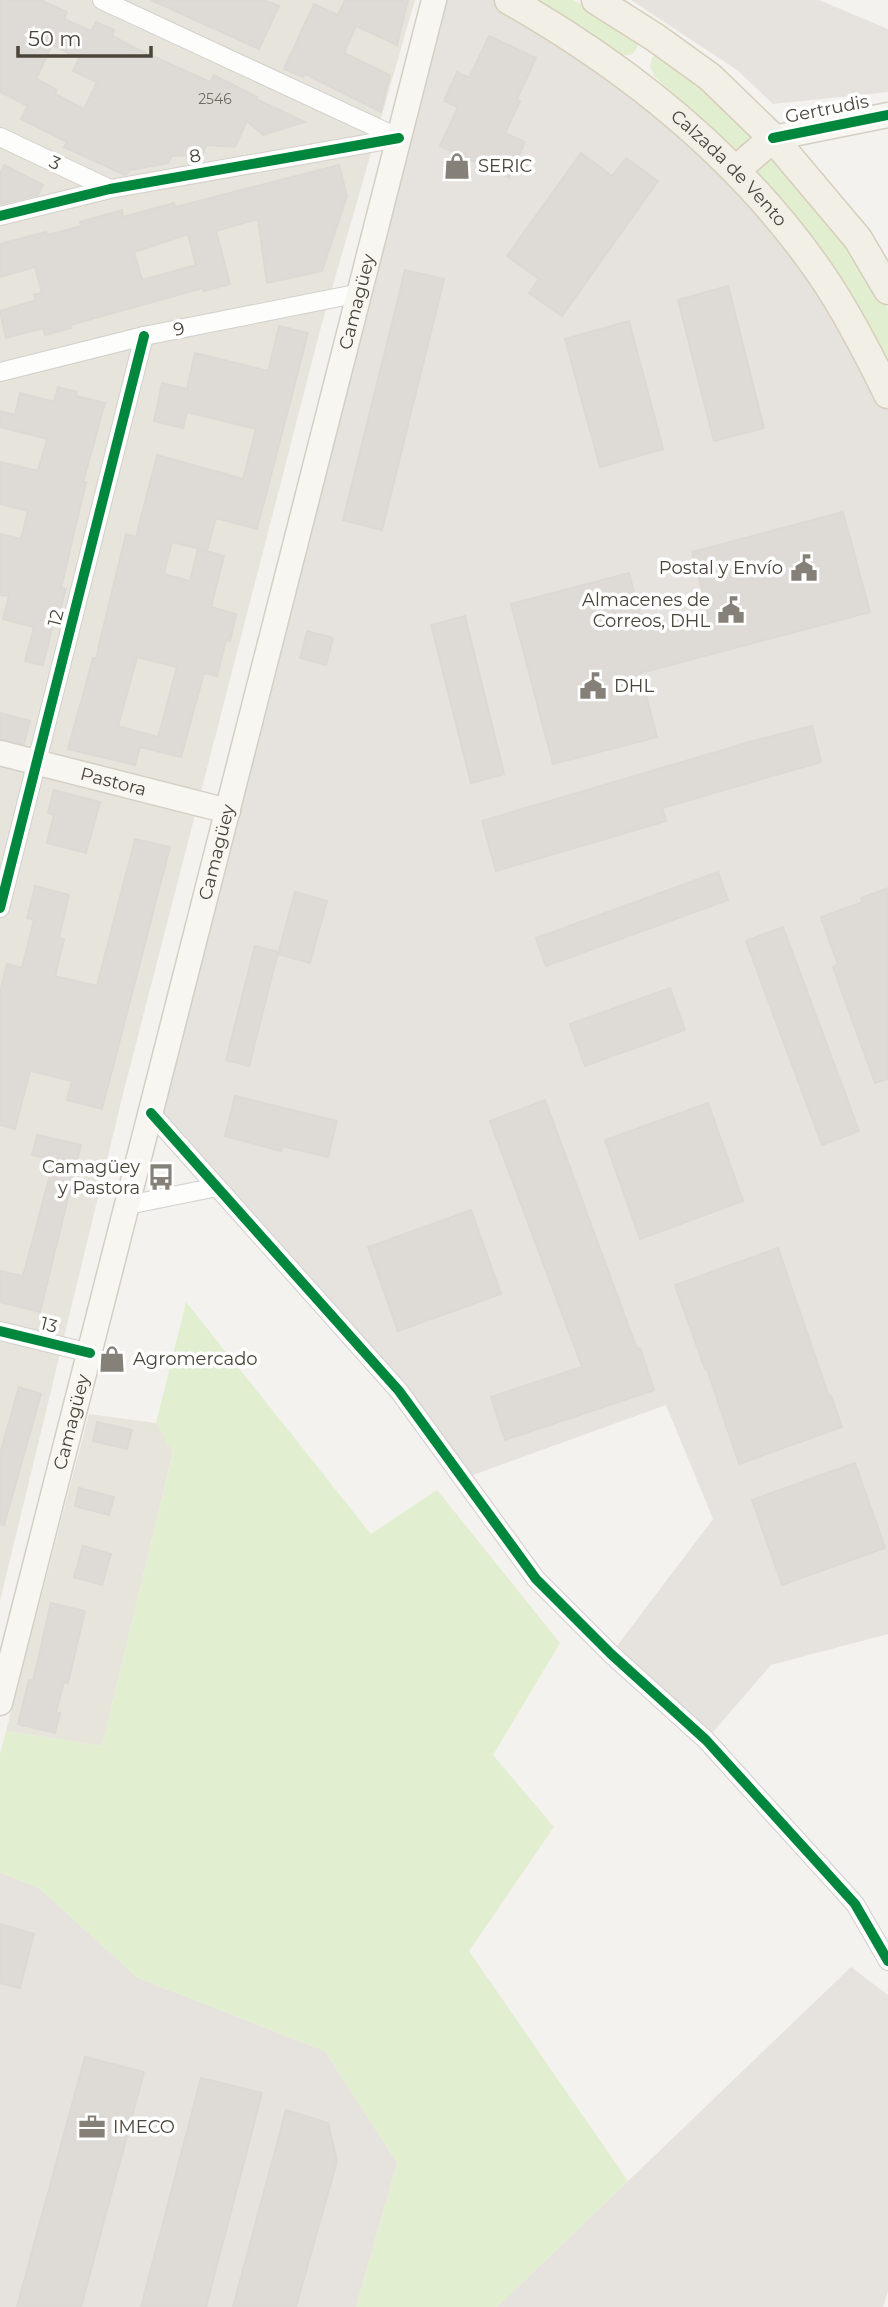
<svg xmlns="http://www.w3.org/2000/svg" width="888" height="2307" font-family="Montserrat,sans-serif">
  <style>
    .residential { fill: #e7e4dc }
    .industrial { fill: #e6e2de }
    .green { fill: #e1eecf }
    .parking { fill: #e6e3df }
    .building { fill: #dedbd6; stroke: #dcd9d4; stroke-width: 2; fill-rule: evenodd }
    .lines { fill: none; stroke-linecap: round; stroke-linejoin: round }
    .street-casing { stroke: #d2d0cb; stroke-width: 20 }
    .secondary-casing { stroke: #d3cfc5; stroke-width: 27 }
    .primary-casing { stroke: #d6cebb; stroke-width: 31 }
    .street { stroke: #fdfdfc; stroke-width: 18 }
    .secondary { stroke: #f7f6f1; stroke-width: 24 }
    .primary { stroke: #f2efe6; stroke-width: 28 }
    .cycleway-casing { stroke: #fff; stroke-width: 15 }
    .cycleway { stroke: #00873e; stroke-width: 10 }
    .labels { text-anchor: middle; dominant-baseline: central; stroke-width: 7; stroke-linejoin: round; paint-order: stroke }
    .number-label { font-size: 14px; fill: #706a61 }
    .street-label { font-size: 18px; fill: #4b4439; stroke: #fff }
    .poi-label { font-size: 18px; fill: #4b4439; stroke: #fff; text-anchor: start }
  </style>
  <rect width="100%" height="100%" fill="#f4f2ee"/>
  <g class="residential">
    <path d="M0 0H415L321 327 123 1094 0 1601Z"/>
    <path d="M89 1414 156 1423 173 1452 102 1746 6 1731Z"/>
  </g>
  <g class="industrial">
    <path d="M434 0H509L736 170 888 394V1634L771 1665 706 1740 611 1654 713 1519 666 1405 462 1479 217 1187 151 1113Z"/>
    <path d="M631 0H819L888 29V92L773 104 737 70Z"/>
    <path d="M0 1872 40 1889 138 1978 325 2051 397 2163 356 2307H0Z"/>
    <path d="M851 1967 888 1995V2291L883 2307H497Z"/>
  </g>
  <g class="green">
    <path d="M531 0H573L633 33 639 41 636 50 631 55H621Z"/>
    <path d="M658 53 666 55 755 133 753 144 743 151 737 150 655 77 650 67 652 58Z"/>
    <path d="M772 157 866 268 888 310V370L802 231 758 172 761 166Z"/>
    <path d="M186 1302 371 1534 437 1490 560 1643 493 1755 554 1827 469 1951 628 2181 497 2307H356L397 2163 325 2051 138 1978 40 1889 0 1872V1754L6 1731 102 1746 173 1453 156 1423Z"/>
  </g>
  <path class="parking" d="M888 796V858L839 877 819 824Z"/>
  <g class="building">
    <path d="M0 0H41L67 12 64 19 91 31 96 22 114 30 112 36 137 49 210 82 214 75 257 97 256 99 305 122 263 135 247 121 235 147 206 145 203 154 172 156 168 163 130 170 125 175 64 147 67 142 21 119 28 106 0 92ZM52 45 79 58 73 71 97 82 84 109 55 94 57 90 36 79Z"/>
    <path d="M151 0H264L279 6 259 49Z"/>
    <path d="M345 0H408L397 45 356 26 344 53 390 75 381 112 305 74 303 77 284 69 314 4 338 15Z"/>
    <path d="M489 36 536 58 517 99 520 101 505 133 525 142 509 178 440 146 458 107 444 101 457 72 469 78Z"/>
    <path d="M581 153 612 176 626 158 658 181 562 316 529 293 539 279 507 256Z"/>
    <path d="M4 165 43 185 38 195 0 204V174Z"/>
    <path d="M339 165 347 196 322 271 267 283 258 219 216 231 230 284 204 291 203 288 149 303 70 325 71 328 45 335 43 328 6 338 0 311 36 300 34 295 42 293 35 267 0 277V244L46 232 47 235 82 226 80 222 122 210 123 217 174 203 175 207ZM188 234 196 265 142 280 134 252Z"/>
    <path d="M405 270 444 279 382 530 343 520Z"/>
    <path d="M728 286 764 428 714 441 678 300Z"/>
    <path d="M629 321 663 449 600 467 565 339Z"/>
    <path d="M279 326 308 333 257 529 216 518 207 551 172 542 164 574 190 581 198 549 224 556 211 607 236 614 230 641 226 640 217 676 204 673 181 757 140 747 135 765 68 749 93 658H96L126 534 136 537 157 455 243 479 256 429 187 412 183 428 154 421 162 383 187 389 195 353 268 371ZM137 657 177 667 158 737 118 726Z"/>
    <path d="M58 387 77 392 76 396 105 403 83 482H86L61 588 66 589 60 610 57 609 43 665 25 661 34 627 3 619 9 596 0 595V534L21 539 28 511 0 504V462L38 471 47 439 0 427V411L15 415 20 393 54 402Z"/>
    <path d="M843 512 870 612 640 673 657 737 553 764 511 604 629 573 644 631 708 614 692 552Z"/>
    <path d="M465 616 504 774 471 783 431 625Z"/>
    <path d="M307 631 333 638 326 665 300 658Z"/>
    <path d="M0 713 30 721 24 744 0 739Z"/>
    <path d="M812 726 821 762 662 808 666 821 496 871 482 821 753 741Z"/>
    <path d="M54 790 100 802 86 853 47 843 54 815 48 813Z"/>
    <path d="M135 839 170 847 102 1109 67 1100 72 1081 30 1071 15 1129 0 1125V992L7 964 22 968 34 920 27 918 35 886 69 895 59 938 64 939 55 976 97 986Z"/>
    <path d="M718 872 728 900 546 966 536 938Z"/>
    <path d="M888 888V1079L875 1083 833 967 838 965 821 917 863 902 861 898Z"/>
    <path d="M295 892 327 901 310 963 278 954Z"/>
    <path d="M783 927 859 1131 822 1145 746 941Z"/>
    <path d="M255 946 278 952 249 1066 226 1060Z"/>
    <path d="M670 988 685 1030 585 1066 570 1024Z"/>
    <path d="M235 1096 337 1121 328 1157 282 1146 281 1151 225 1136Z"/>
    <path d="M545 1100 637 1349 640 1348 654 1390 505 1440 491 1397 582 1367 490 1121Z"/>
    <path d="M708 1103 743 1201 640 1239 605 1140Z"/>
    <path d="M37 1135 81 1145 40 1312 0 1302V1271L23 1276 54 1160 32 1155Z"/>
    <path d="M471 1210 501 1294 398 1331 368 1247Z"/>
    <path d="M778 1248 829 1397 831 1396 842 1427 739 1464 707 1369H705L675 1285Z"/>
    <path d="M19 1387 41 1394 4 1525 0 1524V1454Z"/>
    <path d="M97 1422 132 1430 127 1449 93 1441Z"/>
    <path d="M855 1463 885 1548 782 1585 752 1500Z"/>
    <path d="M79 1488 114 1497 109 1515 75 1506Z"/>
    <path d="M83 1546 111 1554 102 1585 74 1577Z"/>
    <path d="M51 1603 85 1611 68 1683 64 1682 56 1712 60 1713 55 1733 18 1724 29 1680 33 1681Z"/>
    <path d="M0 1924 34 1934 20 1988 0 1983Z"/>
    <path d="M85 2057 144 2072 81 2307H17Z"/>
    <path d="M201 2078 262 2093 206 2307H141Z"/>
    <path d="M286 2110 328 2123 337 2161 296 2307H233Z"/>
  </g>
  <g class="lines">
    <defs>
      <g id="street">
        <path d="M102 0 399 138"/>
        <path d="M0 137 110 189"/>
        <path d="M0 216 110 189 399 138"/>
        <path d="M0 372 144 336 360 293"/>
        <path d="M0 908 144 336"/>
        <path d="M151 1113 399 1391 536 1579 611 1654 706 1740 855 1904 888 1961"/>
        <path d="M128 1205 217 1187"/>
        <path d="M0 1331 90 1353"/>
      </g>
      <g id="secondary">
        <path d="M773 138 888 115"/>
        <path id="s1" d="M0 753 228 811"/>
        <path id="s2" d="M0 1703 434 0"/>
      </g>
      <g id="primary">
        <path id="s3" d="M509 0C630 69 741 158 821 274 847 312 868 353 888 394"/>
        <path d="M596 0 656 38 710 77 773 138 858 239 888 290"/>
        <path d="M736 170 773 138"/>
      </g>
    </defs>
    <use href="#street" class="street-casing"/>
    <use href="#secondary" class="secondary-casing"/>
    <use href="#primary" class="primary-casing"/>
    <use href="#street" class="street"/>
    <use href="#secondary" class="secondary"/>
    <use href="#primary" class="primary"/>
    <defs>
      <g id="cycleway">
        <path d="M773 138 888 115"/>
        <path d="M0 216 110 189 399 138"/>
        <path d="M0 908 144 336"/>
        <path d="M151 1113 399 1391 536 1579 611 1654 706 1740 855 1904 888 1961"/>
        <path d="M0 1331 90 1353"/>
      </g>
    </defs>
    <use href="#cycleway" class="cycleway-casing"/>
    <use href="#cycleway" class="cycleway"/>
  </g>
  <defs>
    <symbol id="shop-bare" viewBox="-9 -9 18 18"><path d="M-5-2.5h2.3a2.7 3.5 0 0 1 5.4 0H5L5.5 6h-11ZM-1.5-2.5h3a1.5 2.3 0 0 0-3 0Z" fill="#868178" stroke="#fff" stroke-width="2.5" paint-order="stroke"/></symbol>
    <symbol id="civic-bare" viewBox="-9 -9 18 18"><path d="M-.6-6.5H3V-4.5H.6V-3L4-1V1h2V6H-6V1h2V-1L-.6-3ZM-1.2 2.5V6h2.4V2.5Z" fill="#868178" stroke="#fff" stroke-width="2.5" paint-order="stroke"/></symbol>
    <symbol id="bus-bare" viewBox="-9 -9 18 18"><path d="M-5-6H5V4H4V6H2V4H-2V6H-4V4H-5ZM-3.5-4V0h7V-4ZM-3.5 1.2v1.5H-2V1.2ZM2 1.2v1.5H3.5V1.2Z" fill="#868178" stroke="#fff" stroke-width="2.5" paint-order="stroke"/></symbol>
    <symbol id="office-bare" viewBox="-9 -9 18 18"><path d="M-6-3h4V-5.5h4V-3h4V5H-6ZM-1-4.5V-3h2v-1.5ZM-6 0V1H6V0Z" fill="#868178" stroke="#fff" stroke-width="2.5" paint-order="stroke"/></symbol>
  </defs>
  <g fill-rule="evenodd">
    <use href="#shop-bare" x="438" y="147" width="38" height="38"/>
    <use href="#civic-bare" x="785" y="549" width="38" height="38"/>
    <use href="#civic-bare" x="712" y="591" width="38" height="38"/>
    <use href="#civic-bare" x="574" y="667" width="38" height="38"/>
    <use href="#bus-bare" x="142" y="1158" width="38" height="38"/>
    <use href="#shop-bare" x="93" y="1340" width="38" height="38"/>
    <use href="#office-bare" x="73" y="2108" width="38" height="38"/>
  </g>
  <g class="labels">
    <g class="number-label">
      <text x="215" y="99">2546</text>
    </g>
    <g class="street-label">
      <text transform="translate(827 109) rotate(-11)">Gertrudis</text>
      <text transform="translate(195 156) rotate(-10)">8</text>
      <text transform="translate(55 163) rotate(25)">3</text>
      <text stroke="none"><textPath href="#s3" startOffset="278">Calzada de Vento</textPath></text>
      <text stroke="none"><textPath href="#s2" startOffset="1446">Camagüey</textPath></text>
      <text transform="translate(179 329) rotate(-11)">9</text>
      <text transform="translate(56 618) rotate(-76)">12</text>
      <text stroke="none"><textPath href="#s1" startOffset="117">Pastora</textPath></text>
      <text stroke="none"><textPath href="#s2" startOffset="878">Camagüey</textPath></text>
      <text transform="translate(49 1325) rotate(14)">13</text>
      <text stroke="none"><textPath href="#s2" startOffset="290">Camagüey</textPath></text>
    </g>
    <g class="poi-label">
      <text x="478" y="166">SERIC</text>
      <text x="783" y="568" text-anchor="end">Postal y Envío</text>
      <text x="710" y="600" text-anchor="end">Almacenes de<tspan x="710" dy="21">Correos, DHL</tspan></text>
      <text x="614" y="686">DHL</text>
      <text x="140" y="1167" text-anchor="end">Camagüey<tspan x="140" dy="21">y Pastora</tspan></text>
      <text x="133" y="1359">Agromercado</text>
      <text x="113" y="2127">IMECO</text>
    </g>
  </g>
  <path d="M18 46v10h133v-10" fill="none" stroke="#4b4439" stroke-width="3.5"/>
  <text x="28" y="46" font-size="21" fill="#4b4439" stroke="#ffffff" stroke-width="5" paint-order="stroke">50 m</text>
</svg>
